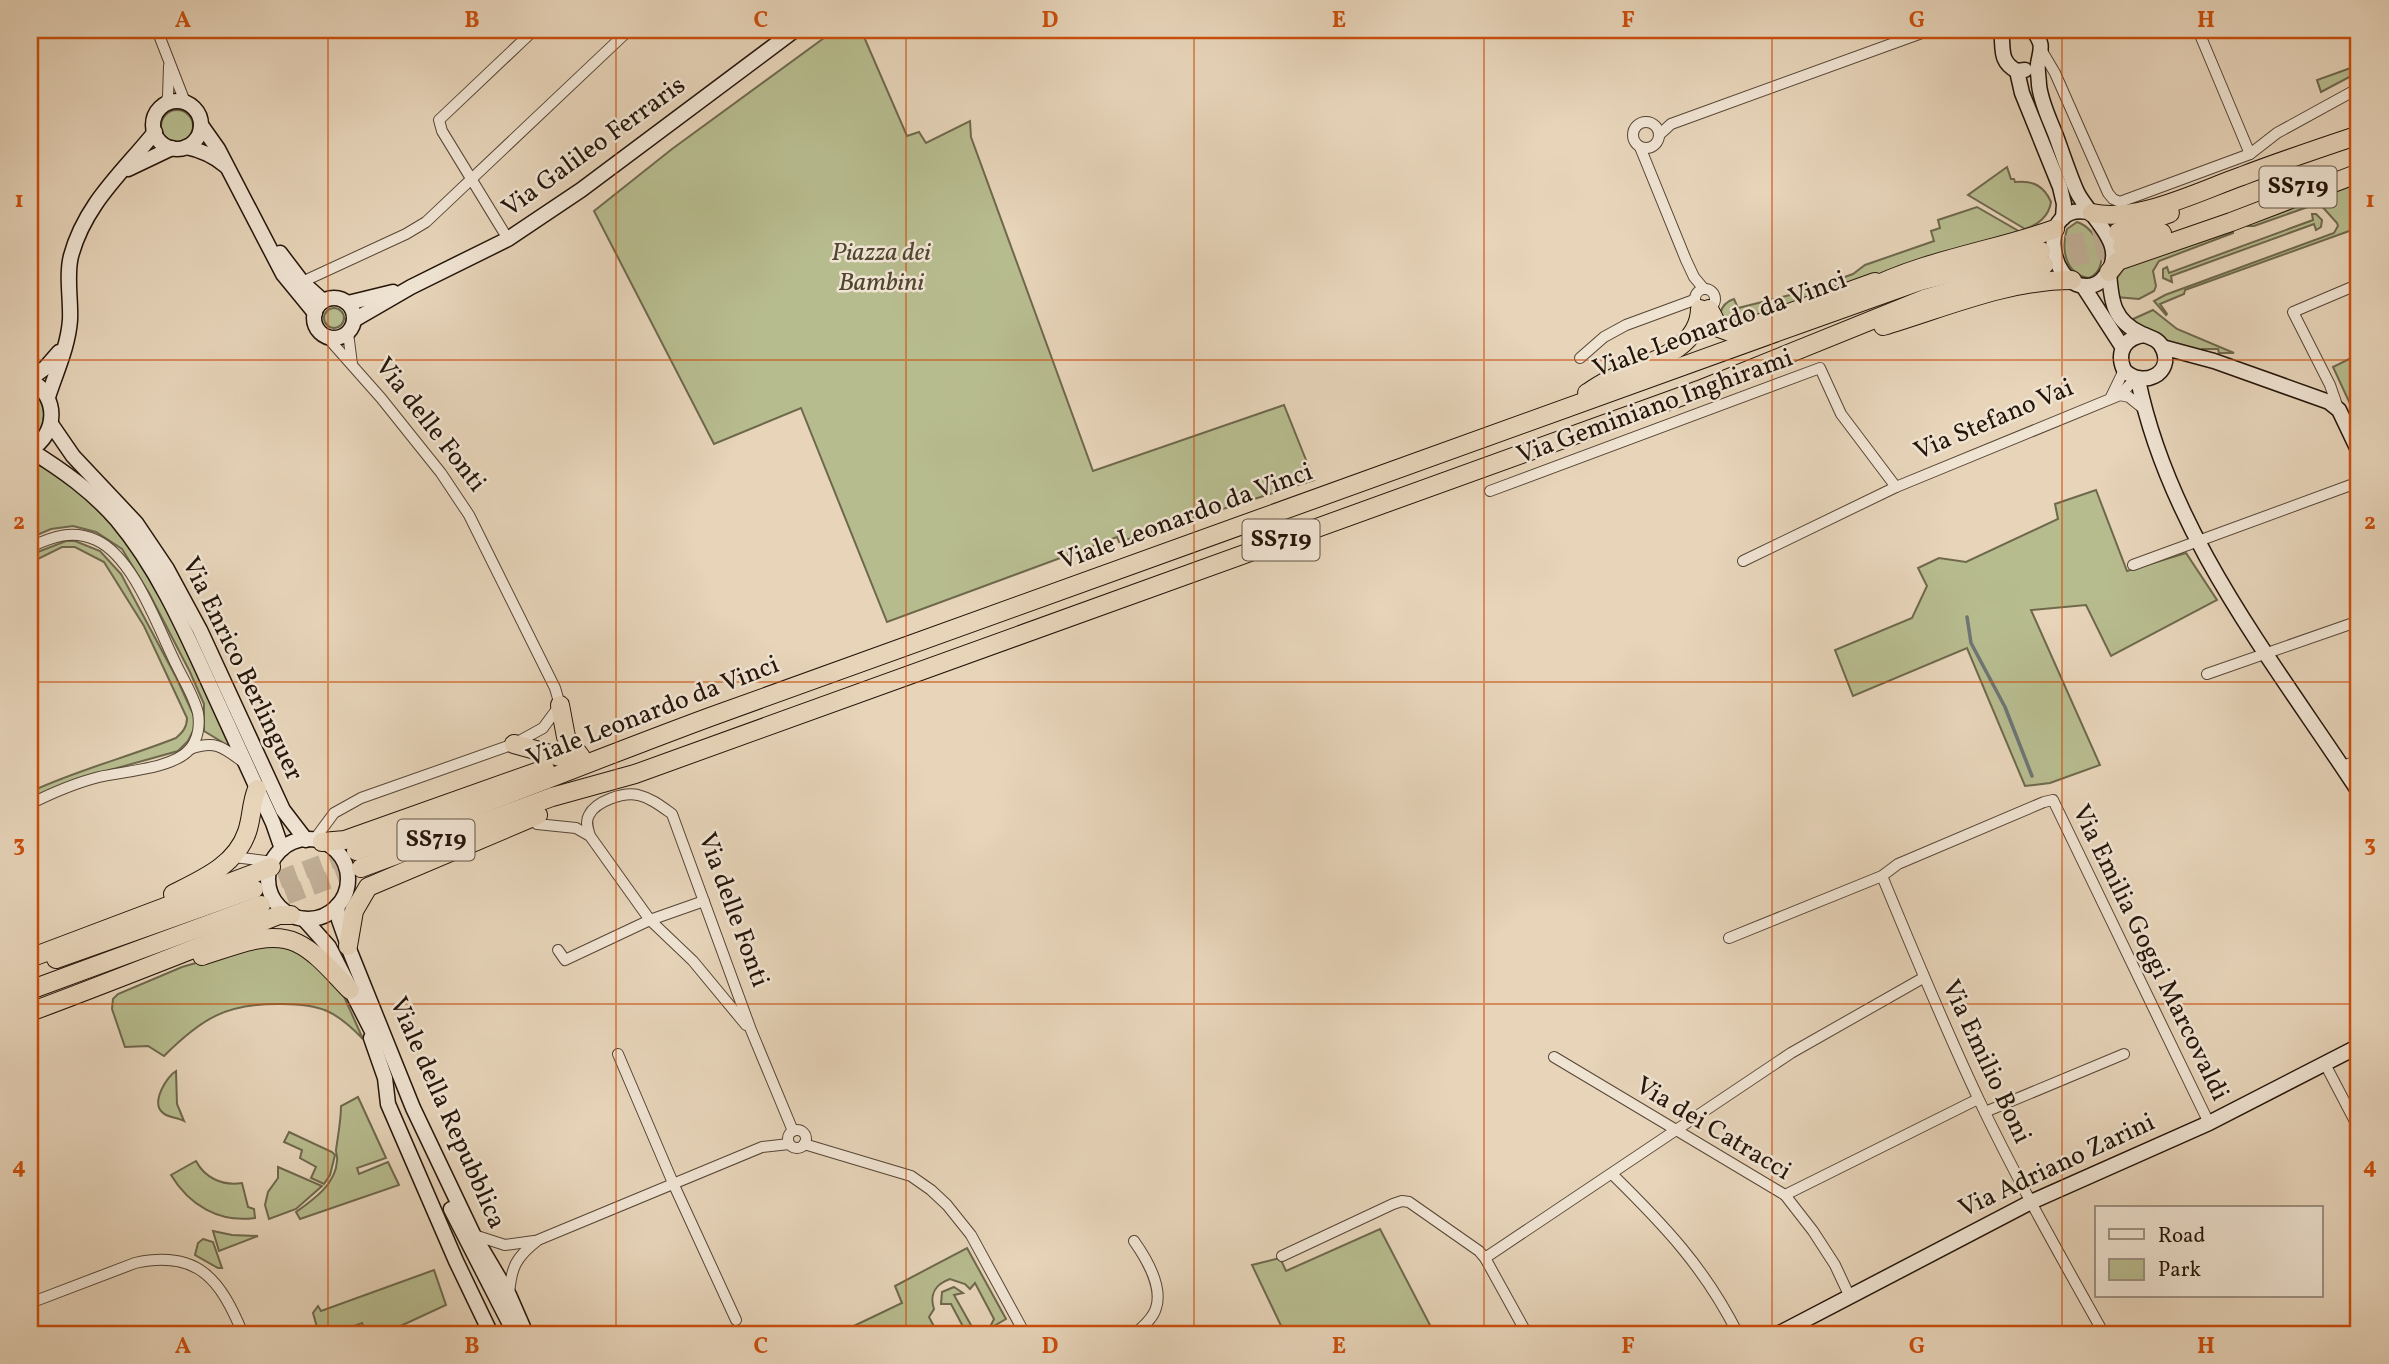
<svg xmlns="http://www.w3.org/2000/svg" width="2389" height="1364" font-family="Vollkorn,serif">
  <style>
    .green { fill: #b7bc8f; stroke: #6e684c; stroke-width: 2 }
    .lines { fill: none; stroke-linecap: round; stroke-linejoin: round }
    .stream { stroke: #6d7574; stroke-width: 3.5 }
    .highway-tunnel { stroke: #c0ae96; stroke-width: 18; stroke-dasharray: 18 9; stroke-linecap: butt }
    .street-casing { stroke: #564535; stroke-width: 12 }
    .secondary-casing { stroke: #251509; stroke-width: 17 }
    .highway-casing { stroke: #251509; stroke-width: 20 }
    .street { stroke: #efe3d2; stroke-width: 10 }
    .secondary { stroke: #efe3d2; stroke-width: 14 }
    .highway { stroke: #e7d4b9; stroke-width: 18 }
    .grid { fill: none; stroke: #cb4f0c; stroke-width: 2; stroke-opacity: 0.55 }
    .labels { text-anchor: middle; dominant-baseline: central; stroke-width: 5; stroke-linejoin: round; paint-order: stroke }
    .shield { fill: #efe3d2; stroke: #625345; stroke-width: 2 }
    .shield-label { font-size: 24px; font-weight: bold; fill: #251509 }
    .street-label { font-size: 26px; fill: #251509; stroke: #efe3d2 }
    .park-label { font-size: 26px; font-style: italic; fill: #514731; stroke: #efe3d2 }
    .neatline { fill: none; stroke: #cb4f0c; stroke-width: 2.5 }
    .grid-label { font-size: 23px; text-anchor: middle; font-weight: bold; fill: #cb4f0c }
  </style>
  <rect width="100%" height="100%" fill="#e7d4b9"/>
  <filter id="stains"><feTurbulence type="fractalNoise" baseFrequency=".00286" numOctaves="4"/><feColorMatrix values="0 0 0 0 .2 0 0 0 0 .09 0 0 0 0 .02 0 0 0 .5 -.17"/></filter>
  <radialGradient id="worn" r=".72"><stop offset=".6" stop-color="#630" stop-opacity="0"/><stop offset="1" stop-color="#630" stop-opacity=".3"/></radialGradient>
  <g class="green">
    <path d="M835 30H861L907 136 919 132 926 143 970 121 971 137 1093 471 1284 405 1314 480 1119 542 1117 537 887 622 801 408 714 444 594 211 672 149Z"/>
    <path d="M2359 65V72L2321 92 2317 80Z"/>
    <circle cx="177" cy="126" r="16"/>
    <path d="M2007 167 2011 179H2014L2015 182C2033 180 2044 186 2051 202 2049 216 2038 225 2025 229L1968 195Z"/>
    <path d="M2359 183V240L2352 230 2185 290 2184 294 2160 304 2167 314 2166 315 2154 301 2165 295 2334 233 2338 226 2337 223 2319 203 2254 226H2248L2249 224Z"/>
    <path d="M1977 207 2022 233 1729 327 1720 314C1722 306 1727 301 1734 299L1738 308 1806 291 1853 274 1865 265 1934 241 1931 231 1940 228 1938 220Z"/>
    <path d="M2312 214H2316L2322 220 2321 227 2316 230 2314 224 2171 276 2172 282 2163 278V269L2167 267 2169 273 2313 220Z"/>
    <path d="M2077 222C2098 228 2113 267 2089 278 2065 274 2061 249 2067 229Z"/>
    <path d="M2233 231V233L2159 261 2153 271 2156 286 2154 291 2139 299 2116 297 2115 281 2125 267Z"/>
    <circle cx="334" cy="318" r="10"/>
    <path d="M2153 310 2177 329 2234 353H2219L2218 349H2202L2201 353 2169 344 2131 320Z"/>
    <path d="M2359 354V402L2351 406 2333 367Z"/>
    <path d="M30 389C49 404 48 427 30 441Z"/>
    <path d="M30 462C42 465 52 472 63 479 144 533 191 658 231 744L227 745 204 731V704L190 672 149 593 122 549 96 532 73 526 51 529 30 538Z"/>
    <path d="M2096 490 2127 571 2186 553 2217 600 2111 656 2086 605 2031 610 2100 765 2050 783 2025 786 1967 648 1853 696 1835 650 1912 618 1927 586 1918 568 1939 558 1966 562 2058 519 2055 504Z"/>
    <path d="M66 541H75L100 551 121 574 176 677 194 716V729L188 741 178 751 110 770 30 801V792C77 770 128 757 176 738 183 732 187 727 187 718L144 626 104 562 75 547H62L30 563V555Z"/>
    <path d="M265 943 292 945 337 981 363 1039C336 1011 321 1004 282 1004 227 1003 202 1018 164 1056L148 1046 125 1047 112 1009 113 999 118 994 182 967Z"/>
    <path d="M176 1071 177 1104 184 1121C177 1117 167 1118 162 1112 151 1102 167 1076 176 1071Z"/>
    <path d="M358 1097 386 1158 357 1168 359 1174 388 1162 399 1185 300 1219 296 1212C313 1200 336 1184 337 1161 338 1158 336 1154 336 1150 338 1135 341 1121 341 1106Z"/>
    <path d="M289 1132 332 1152 335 1155 330 1175 324 1184 311 1178 316 1167 300 1158 302 1150 284 1142Z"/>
    <path d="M196 1161C205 1178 222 1186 242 1183L248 1207 254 1209 255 1218C219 1223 189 1205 171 1175Z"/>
    <path d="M278 1167 322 1186 296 1209 269 1219 265 1205 268 1192 278 1178Z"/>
    <path d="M1380 1229 1431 1327 1416 1334H1370L1368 1332 1363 1334H1285L1252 1265 1280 1258 1286 1271Z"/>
    <path d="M213 1231 232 1235 258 1236 219 1251Z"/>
    <path d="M203 1239 213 1242 222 1268H218L195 1255 198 1243Z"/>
    <path d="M967 1248 1006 1319 994 1326 997 1330 993 1331 990 1327 994 1319 975 1283 970 1289 965 1284 950 1279C936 1284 929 1294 934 1309L929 1317 938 1334H837L902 1303 895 1286Z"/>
    <path d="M434 1270 446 1305 394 1329 393 1334H367L362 1323 333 1334H319L313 1313 318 1306 321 1311Z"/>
    <path d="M954 1287 963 1293 954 1295 976 1334H967L951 1304H941L942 1292Z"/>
  </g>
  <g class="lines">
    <path class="stream" d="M1967 617 1971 643 2005 707 2032 776"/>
    <g class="highway-tunnel">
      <path d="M2041 251 2118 232"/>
      <path d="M2044 265 2122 246"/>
      <path d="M254 889 356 851"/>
      <path d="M261 905 361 868"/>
    </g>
    <defs>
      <g id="street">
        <path d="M157 30 185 102"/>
        <path d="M2198 30 2250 154"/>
        <path d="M2042 51 2055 73 2108 193 2113 199 2120 202 2250 154 2277 133 2359 88"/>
        <path d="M164 105 168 97 169 66"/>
        <circle cx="1646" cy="135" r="13"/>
        <path d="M1659 135 1671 124 1930 30"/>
        <path d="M1640 147 1686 260 1694 277 1704 289"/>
        <path d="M508 239 442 131 439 120 534 30"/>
        <path d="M302 282 406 234 426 222 629 30"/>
        <circle cx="1705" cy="299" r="10"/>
        <path d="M348 333 352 364"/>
        <path d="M1580 358 1604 337 1626 325 1694 300"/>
        <path d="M2120 395 2129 397 2144 409"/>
        <path d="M2111 397 2124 370"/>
        <path d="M2338 408 2330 385 2293 312 2359 284"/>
        <path d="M1490 491 1820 368 1841 414 1896 487"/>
        <path d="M30 547C52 537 72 529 96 540 134 557 158 628 176 664 183 679 194 696 198 713 200 725 198 739 190 749 173 769 124 771 99 777 75 783 52 793 30 804"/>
        <path d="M1743 561 1896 487 2120 395 2135 379"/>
        <path d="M2133 565 2359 482"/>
        <path d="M2207 674 2359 621"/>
        <path d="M190 749C215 740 223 747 243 762"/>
        <path d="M2343 766 2359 760"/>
        <path d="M531 817 537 824 576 828 590 836 650 920 693 961 746 1025"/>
        <path d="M590 836C588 829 585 822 589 815 596 801 623 792 638 795 651 798 661 806 672 814L751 1030 793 1131"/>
        <path d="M314 840 334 813 361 798 514 744 543 728 560 705 555 688 469 515 441 473 381 398 327 337"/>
        <path d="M234 857 273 862"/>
        <path d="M1882 876C1913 951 1944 1026 1979 1100 2017 1180 2061 1257 2104 1334"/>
        <path d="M1729 938 1882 876 1898 864 2044 802 2053 800 2209 1123"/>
        <path d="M558 950 565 960 650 920 704 901"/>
        <path d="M618 1054 673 1183 736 1320"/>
        <path d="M1554 1057 1785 1195 1813 1231 1835 1265 1849 1295"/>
        <path d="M2325 1064 2359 1129"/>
        <path d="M1985 1112 2124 1054"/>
        <circle cx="797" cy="1139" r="9"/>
        <path d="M804 1144 911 1176 931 1190 947 1205 971 1235 1025 1334"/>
        <path d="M1612 1174C1664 1225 1705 1268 1738 1334"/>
        <path d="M1785 1195 1978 1099"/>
        <path d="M474 1235 505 1245 534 1241"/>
        <path d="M1134 1241C1146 1258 1163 1287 1156 1308 1153 1319 1142 1327 1135 1334"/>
        <path d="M1282 1256 1393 1204 1402 1201 1409 1202 1479 1251 1485 1258 1527 1334"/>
        <path d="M1485 1258 1791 1053 1923 978"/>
        <path d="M509 1295C511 1267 516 1257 538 1240L762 1147 789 1144"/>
        <path d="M30 1303 135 1263C199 1249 221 1281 243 1334"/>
      </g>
      <g id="secondary">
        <path d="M2001 30C2004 47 1998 61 2017 71L2025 70"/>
        <path d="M2033 30C2044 46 2041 47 2038 64 2037 70 2039 79 2039 85 2041 103 2050 120 2056 136 2063 155 2069 174 2077 192 2089 217 2131 246 2105 276 2101 282 2095 286 2087 286 2046 286 2037 198 2092 213"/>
        <path d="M2017 71 2022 93 2060 187 2064 204 2063 218"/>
        <circle cx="177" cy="125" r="24"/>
        <path d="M201 125 218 149 283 274 315 313"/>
        <path d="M186 147C201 150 214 156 226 166"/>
        <path d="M128 169 172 148"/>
        <path d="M280 253 302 282 323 301"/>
        <path d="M2109 272C2111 301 2113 321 2142 334 2151 338 2159 339 2163 349 2174 374 2142 389 2124 370 2116 352 2125 337 2145 335"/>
        <path d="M2083 286 2123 348"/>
        <circle cx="334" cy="318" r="20"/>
        <path d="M348 303 393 292"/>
        <path d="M354 320 411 287 508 239 581 190 795 30"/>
        <path d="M2162 347 2214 361 2329 402 2339 410 2359 452"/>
        <path d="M30 379 45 368 59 352"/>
        <path d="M30 380C59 396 58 434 30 450"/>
        <path d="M2138 380C2170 535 2274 662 2359 792"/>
        <path d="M48 397C56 372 68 347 70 320 71 300 66 275 71 256 85 204 122 173 155 132"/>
        <path d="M51 424 73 456 136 523 167 569 200 630 283 810 306 840"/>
        <path d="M30 450C62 470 92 491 117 520 159 570 186 633 213 692 233 736 253 780 273 823L282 849"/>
        <circle cx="308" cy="879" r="40"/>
        <path d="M337 906 339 920 351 954 413 1108 473 1234 509 1295 526 1334"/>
        <path d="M304 919 329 947 378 1043"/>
        <path d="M371 1038 385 1078 388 1104 456 1261 491 1334"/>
        <path d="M451 1209 515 1334"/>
        <path d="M1778 1334 2031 1202 2209 1123 2359 1046"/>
      </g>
      <g id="highway">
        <path d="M2092 213C2137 223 2199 191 2242 176 2281 161 2320 148 2359 135"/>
        <path d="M2118 232 2170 213"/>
        <path d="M2122 246 2162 233"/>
        <path d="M2109 272 2118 261 2231 222 2359 173"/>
        <path d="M1864 291C1924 260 1993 251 2055 229"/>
        <path d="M1709 309 1719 328 1733 333 1875 282"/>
        <path d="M1883 326C1944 308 2007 280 2072 280"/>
        <path d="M1587 393C1595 388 1602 383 1611 379 1643 363 1699 353 1700 309"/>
        <path d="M560 705 566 737 581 757"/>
        <path d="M514 744 571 760"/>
        <path d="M322 842 345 840 545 769"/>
        <path d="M356 851C475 809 591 761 710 717L1805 322 1920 281 2041 251"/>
        <path d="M361 868 552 797 635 774 1699 390 1924 299 2044 265"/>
        <path d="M173 894C203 879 236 865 247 832 252 818 251 803 257 789"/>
        <path d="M348 946 354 911 368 887 538 815"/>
        <path d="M202 956C229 948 268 929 297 943 318 953 334 974 350 990"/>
        <path d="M30 958 271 867"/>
        <path d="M56 959 254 889"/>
        <path d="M30 990 261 905"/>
        <path d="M30 1012C113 981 196 948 279 915H291"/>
      </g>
    </defs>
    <use href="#street" class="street-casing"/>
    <use href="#secondary" class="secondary-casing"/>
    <use href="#highway" class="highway-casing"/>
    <use href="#street" class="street"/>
    <use href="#secondary" class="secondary"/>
    <use href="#highway" class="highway"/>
  </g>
  <path class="grid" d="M328 30V1334M616 30V1334M906 30V1334M1194 30V1334M1484 30V1334M1772 30V1334M2062 30V1334M30 360H2359M30 682H2359M30 1004H2359"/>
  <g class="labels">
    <g class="shield">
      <rect x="2259.5" y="166.5" width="77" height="41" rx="5"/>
      <rect x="1242.5" y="519.5" width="77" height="41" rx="5"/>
      <rect x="397.5" y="819.5" width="77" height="41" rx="5"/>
    </g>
    <g class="shield-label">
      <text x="2298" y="187">SS719</text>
      <text x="1281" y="540">SS719</text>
      <text x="436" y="840">SS719</text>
    </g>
    <g class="street-label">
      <text transform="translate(594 147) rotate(-36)">Via Galileo Ferraris</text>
      <text transform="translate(1720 325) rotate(-20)">Viale Leonardo da Vinci</text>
      <text transform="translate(1655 407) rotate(-20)">Via Geminiano Inghirami</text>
      <text transform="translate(1994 420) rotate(-23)">Via Stefano Vai</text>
      <text transform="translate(430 425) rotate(52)">Via delle Fonti</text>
      <text transform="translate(1186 517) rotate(-20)">Viale Leonardo da Vinci</text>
      <text transform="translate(242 669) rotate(64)">Via Enrico Berlinguer</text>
      <text transform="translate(653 712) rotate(-21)">Viale Leonardo da Vinci</text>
      <text transform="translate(733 910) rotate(70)">Via delle Fonti</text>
      <text transform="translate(2150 953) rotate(64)">Via Emilia Goggi Marcovaldi</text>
      <text transform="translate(1986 1062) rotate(65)">Via Emilio Boni</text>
      <text transform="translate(447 1113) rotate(66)">Viale della Repubblica</text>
      <text transform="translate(1713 1129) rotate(31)">Via dei Catracci</text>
      <text transform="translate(2057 1166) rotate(-25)">Via Adriano Zarini</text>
    </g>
    <g class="park-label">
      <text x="881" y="253">Piazza dei<tspan x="881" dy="30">Bambini</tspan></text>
    </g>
  </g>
  <rect width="2389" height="1364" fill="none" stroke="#e7d4b9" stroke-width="77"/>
  <rect x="2095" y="1206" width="228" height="91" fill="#efe3d2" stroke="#9e9182" stroke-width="2"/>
  <rect x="2109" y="1229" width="35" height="10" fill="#efe3d2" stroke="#9e9182" stroke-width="2"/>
  <text x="2158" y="1242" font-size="21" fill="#251509">Road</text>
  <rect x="2109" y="1259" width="35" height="21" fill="#b7bc8f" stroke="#9e9182" stroke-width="2"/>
  <text x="2158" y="1276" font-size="21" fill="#251509">Park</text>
  <rect x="38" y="38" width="2312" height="1288" class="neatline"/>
  <g class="grid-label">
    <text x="183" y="27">A</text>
    <text x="472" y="27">B</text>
    <text x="761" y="27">C</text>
    <text x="1050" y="27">D</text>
    <text x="1339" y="27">E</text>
    <text x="1628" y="27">F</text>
    <text x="1917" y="27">G</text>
    <text x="2206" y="27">H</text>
    <text x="19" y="207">1</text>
    <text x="2370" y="207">1</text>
    <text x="19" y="529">2</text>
    <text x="2370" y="529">2</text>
    <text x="19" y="851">3</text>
    <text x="2370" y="851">3</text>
    <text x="19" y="1173">4</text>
    <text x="2370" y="1173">4</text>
    <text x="183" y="1353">A</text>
    <text x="472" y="1353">B</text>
    <text x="761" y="1353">C</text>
    <text x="1050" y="1353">D</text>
    <text x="1339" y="1353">E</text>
    <text x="1628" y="1353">F</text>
    <text x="1917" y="1353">G</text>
    <text x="2206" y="1353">H</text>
  </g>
  <rect width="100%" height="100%" filter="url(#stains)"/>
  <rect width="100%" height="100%" fill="url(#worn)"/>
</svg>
